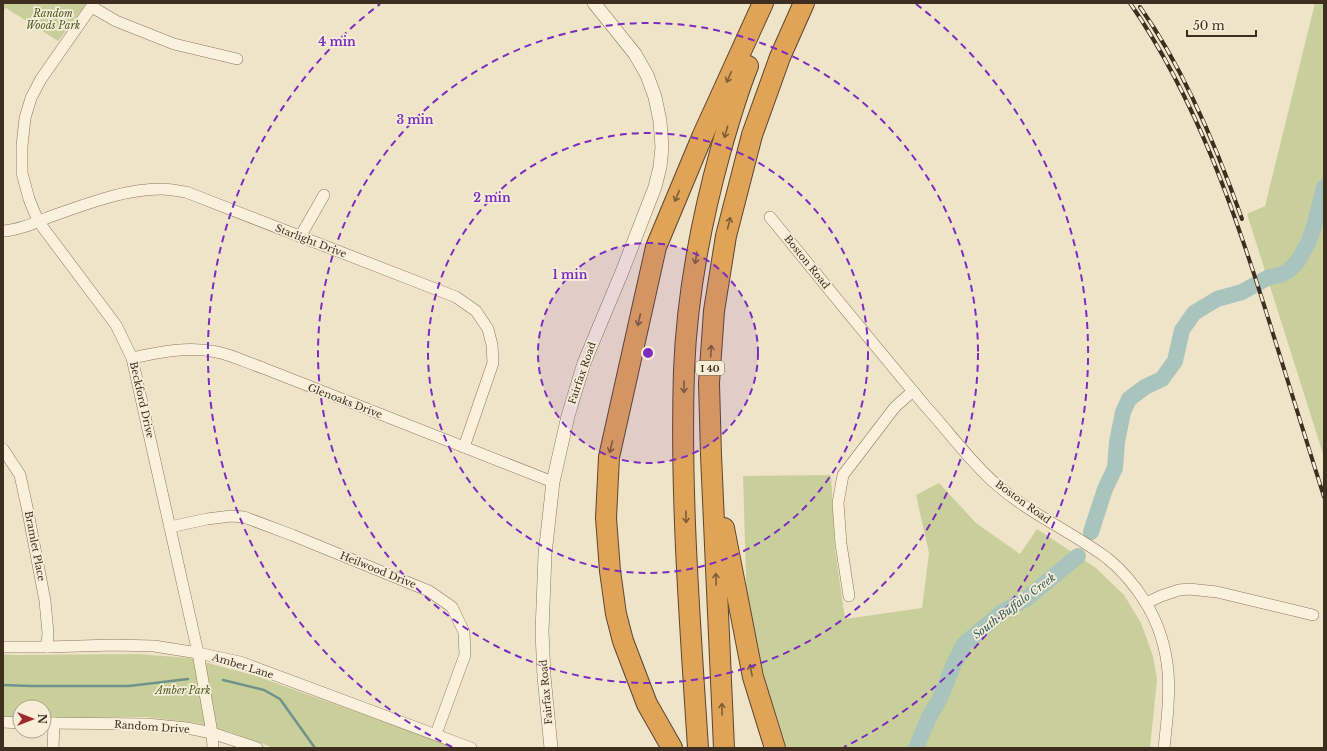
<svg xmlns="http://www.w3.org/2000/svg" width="1327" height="751" font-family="'Libre Baskerville',serif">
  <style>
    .green { fill: #c9cf9b }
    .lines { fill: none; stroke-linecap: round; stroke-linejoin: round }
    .stream { stroke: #6f938a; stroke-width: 2.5 }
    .river { stroke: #a9c4bc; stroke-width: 16 }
    .minor-casing { stroke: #8d765c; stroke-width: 12 }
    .tertiary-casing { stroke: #8d765c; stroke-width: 14 }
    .motorway-casing { stroke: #5b4430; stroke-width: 22 }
    .minor { stroke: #faf1dc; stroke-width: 11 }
    .tertiary { stroke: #faf1dc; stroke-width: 13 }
    .motorway { stroke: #e0a458; stroke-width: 20 }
    .rail-casing { stroke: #3d2e20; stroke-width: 4 }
    .rail { stroke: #f7eed8; stroke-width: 2.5; stroke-dasharray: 8; stroke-linecap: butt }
    .oneway { stroke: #7e5d36 }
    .ring { fill: none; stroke: #7b2cbf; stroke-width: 2; stroke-dasharray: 7 5 }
    .labels { text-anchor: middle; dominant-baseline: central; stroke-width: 3.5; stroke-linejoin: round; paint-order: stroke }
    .shield { fill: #f7eed8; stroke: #756857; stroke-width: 1 }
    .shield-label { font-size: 9px; font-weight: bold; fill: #3d2e20 }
    .park-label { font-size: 10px; font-style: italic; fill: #4d5a26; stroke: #f7eed8 }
    .street-label { font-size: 10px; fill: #3d2e20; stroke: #f7eed8 }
    .water-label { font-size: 11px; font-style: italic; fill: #2f5d5a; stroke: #f7eed8 }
    .centre { fill: #7b2cbf; stroke: #f7eed8; stroke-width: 2 }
    .ring-label { font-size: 12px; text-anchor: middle; font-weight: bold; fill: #7b2cbf; stroke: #f7eed8; stroke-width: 3.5; stroke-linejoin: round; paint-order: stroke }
  </style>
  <rect width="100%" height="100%" fill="#f0e4c8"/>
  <g class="green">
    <path d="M3 3H87L58 41 6 8 3 12Z"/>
    <path d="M1315 3H1324V457L1247 214 1265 206Z"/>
    <path d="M831 475 835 549 845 619 922 608 929 553 916 495 939 483 976 523 1020 554 1037 529 1096 568 1124 595 1141 623 1153 656 1157 680 1150 748H787L768 689 747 609 743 476Z"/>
    <path d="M3 654 13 655 138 654 189 658 253 675 457 748H274L230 732 196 723 147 717 44 718V707H20V718L3 717Z"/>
  </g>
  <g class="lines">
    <g class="stream">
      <path d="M223 680 264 690 280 699 315 748"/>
      <path d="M3 685 31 686H129L188 679"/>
    </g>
    <g class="river">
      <path d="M1091 532 1105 489 1115 468 1117 442 1123 412 1129 399 1145 387 1162 379 1175 361 1182 330 1194 313 1217 299 1242 292 1269 277 1280 275 1288 271 1298 261 1308 243 1314 227 1324 187"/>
      <path d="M916 748 929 717 940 698 954 664 964 644 1002 612 1026 599 1078 556"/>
    </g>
    <defs>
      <g id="minor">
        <path d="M94 3 41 79 31 98 25 118 22 146V173L29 199 38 221 116 325 132 358 198 653 212 733 213 748"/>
        <path d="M92 7 116 21 174 44 237 59"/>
        <path d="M770 217C822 281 874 345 927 408 950 433 971 463 997 485 1030 514 1072 532 1107 558 1122 570 1136 587 1146 603 1175 652 1170 694 1164 748"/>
        <path d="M3 231C20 230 37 222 52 216 87 204 124 189 161 189 169 189 178 191 186 192L456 297 476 311 488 329 492 345 493 363 464 447"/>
        <path d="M300 237 324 195"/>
        <path d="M132 358C160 352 188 346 217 352 232 355 248 363 263 368L553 482"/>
        <path d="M3 449 20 475 27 507 45 601 48 633 47 647"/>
        <path d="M170 527 207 519 231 516 244 517 292 535 429 591 452 607 464 632 465 655 436 734"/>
        <path d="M849 596 841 544 838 503 843 475 895 407 913 391"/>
        <path d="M1146 603 1161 596 1179 590 1189 589 1217 592 1313 615"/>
        <path d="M3 647H47L113 645 154 646 198 653 240 662 471 748"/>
        <path d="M3 722 20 723"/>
        <path d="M44 723 147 724 187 728 212 733 257 748"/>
        <path d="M53 748 54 723"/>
      </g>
      <path id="tertiary" d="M551 748 544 676 542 632 545 554 553 482 568 416 584 363 622 272 655 187 660 167 662 147 660 121 655 97 647 75 635 54 594 3"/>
      <g id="motorway">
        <path d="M724 528 753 677 775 748"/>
        <path d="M672 748 647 704 623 641 616 614 610 571 606 518 609 457 656 247 702 137 763 3"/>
        <path d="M698 748C690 623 680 495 684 370 687 295 701 221 721 149 729 121 737 93 748 66"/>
        <path d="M724 748 711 455 709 383 714 311 726 236 752 135 780 57 804 3"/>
      </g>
    </defs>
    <use href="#minor" class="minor-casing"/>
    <use href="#tertiary" class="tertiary-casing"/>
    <use href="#motorway" class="motorway-casing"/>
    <use href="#minor" class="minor"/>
    <use href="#tertiary" class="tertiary"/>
    <use href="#motorway" class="motorway"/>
    <defs>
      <g id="rail">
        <path d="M1130 3C1197 100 1235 212 1270 324 1288 381 1306 439 1324 497"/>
        <path d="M1140 7C1184 69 1217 148 1242 219"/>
      </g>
    </defs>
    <use href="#rail" class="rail-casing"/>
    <use href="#rail" class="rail"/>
  </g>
  <defs><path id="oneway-shaft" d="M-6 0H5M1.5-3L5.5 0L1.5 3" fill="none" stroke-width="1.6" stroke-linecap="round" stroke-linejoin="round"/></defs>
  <g class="oneway">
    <use href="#oneway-shaft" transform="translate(729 77) rotate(114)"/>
    <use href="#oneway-shaft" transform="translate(726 132) rotate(106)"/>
    <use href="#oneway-shaft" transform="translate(677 196) rotate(113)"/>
    <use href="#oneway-shaft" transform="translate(729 223) rotate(-76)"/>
    <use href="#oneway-shaft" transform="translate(696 258) rotate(99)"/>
    <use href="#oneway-shaft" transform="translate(639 320) rotate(103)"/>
    <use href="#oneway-shaft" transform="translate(711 351) rotate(-87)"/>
    <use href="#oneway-shaft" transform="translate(684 387) rotate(90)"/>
    <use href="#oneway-shaft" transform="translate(611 447) rotate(103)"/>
    <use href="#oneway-shaft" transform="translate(686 517) rotate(89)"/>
    <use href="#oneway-shaft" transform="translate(716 579) rotate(-92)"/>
    <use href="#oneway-shaft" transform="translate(751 670) rotate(-101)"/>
    <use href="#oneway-shaft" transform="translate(722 709) rotate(-92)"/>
  </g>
  <circle cx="648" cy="353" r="110" fill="#7b2cbf" fill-opacity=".12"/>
  <g class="ring">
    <circle cx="648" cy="353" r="110"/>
    <circle cx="648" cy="353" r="220"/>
    <circle cx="648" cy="353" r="330"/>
    <path d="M452 747A440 440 0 0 1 380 4M916 4A440 440 0 0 1 844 747"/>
  </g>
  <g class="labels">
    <rect class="shield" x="696" y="361" width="28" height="14" rx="3"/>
    <g class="shield-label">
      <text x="710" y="368">I 40</text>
    </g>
    <g class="park-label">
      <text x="53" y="13">Random<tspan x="53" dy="12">Woods Park</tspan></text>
      <text x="183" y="690">Amber Park</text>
    </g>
    <g class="street-label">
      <text transform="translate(311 241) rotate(21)">Starlight Drive</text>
      <text transform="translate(807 262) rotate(51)">Boston Road</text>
      <text transform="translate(582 373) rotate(-71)">Fairfax Road</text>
      <text transform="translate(142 400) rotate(77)">Beckford Drive</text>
      <text transform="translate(345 401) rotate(21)">Glenoaks Drive</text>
      <text transform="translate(1023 502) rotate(36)">Boston Road</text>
      <text transform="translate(35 546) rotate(79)">Bramlet Place</text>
      <text transform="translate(378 570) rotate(22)">Heilwood Drive</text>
      <text transform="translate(243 666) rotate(17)">Amber Lane</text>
      <text transform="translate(546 692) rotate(-95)">Fairfax Road</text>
      <text transform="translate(152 727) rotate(4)">Random Drive</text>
    </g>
    <g class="water-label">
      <text transform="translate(1014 606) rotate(-37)">South Buffalo Creek</text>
    </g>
  </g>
  <circle cx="648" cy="353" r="6" class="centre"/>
  <g class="ring-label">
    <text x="337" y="46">4 min</text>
    <text x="415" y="124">3 min</text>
    <text x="492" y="202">2 min</text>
    <text x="570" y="279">1 min</text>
  </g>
  <rect width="1327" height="751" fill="none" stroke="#3d2e20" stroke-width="8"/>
  <g transform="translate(32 719) rotate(90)"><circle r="19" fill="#f7eed8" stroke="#ada18e"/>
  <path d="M0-3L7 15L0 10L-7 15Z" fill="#9e2a2b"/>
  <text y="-6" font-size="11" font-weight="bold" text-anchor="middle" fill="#3d2e20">N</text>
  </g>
  <path d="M1187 30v6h69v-6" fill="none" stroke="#3d2e20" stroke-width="2"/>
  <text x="1193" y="30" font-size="12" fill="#3d2e20" stroke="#f7eed8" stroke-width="3" paint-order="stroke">50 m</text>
</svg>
